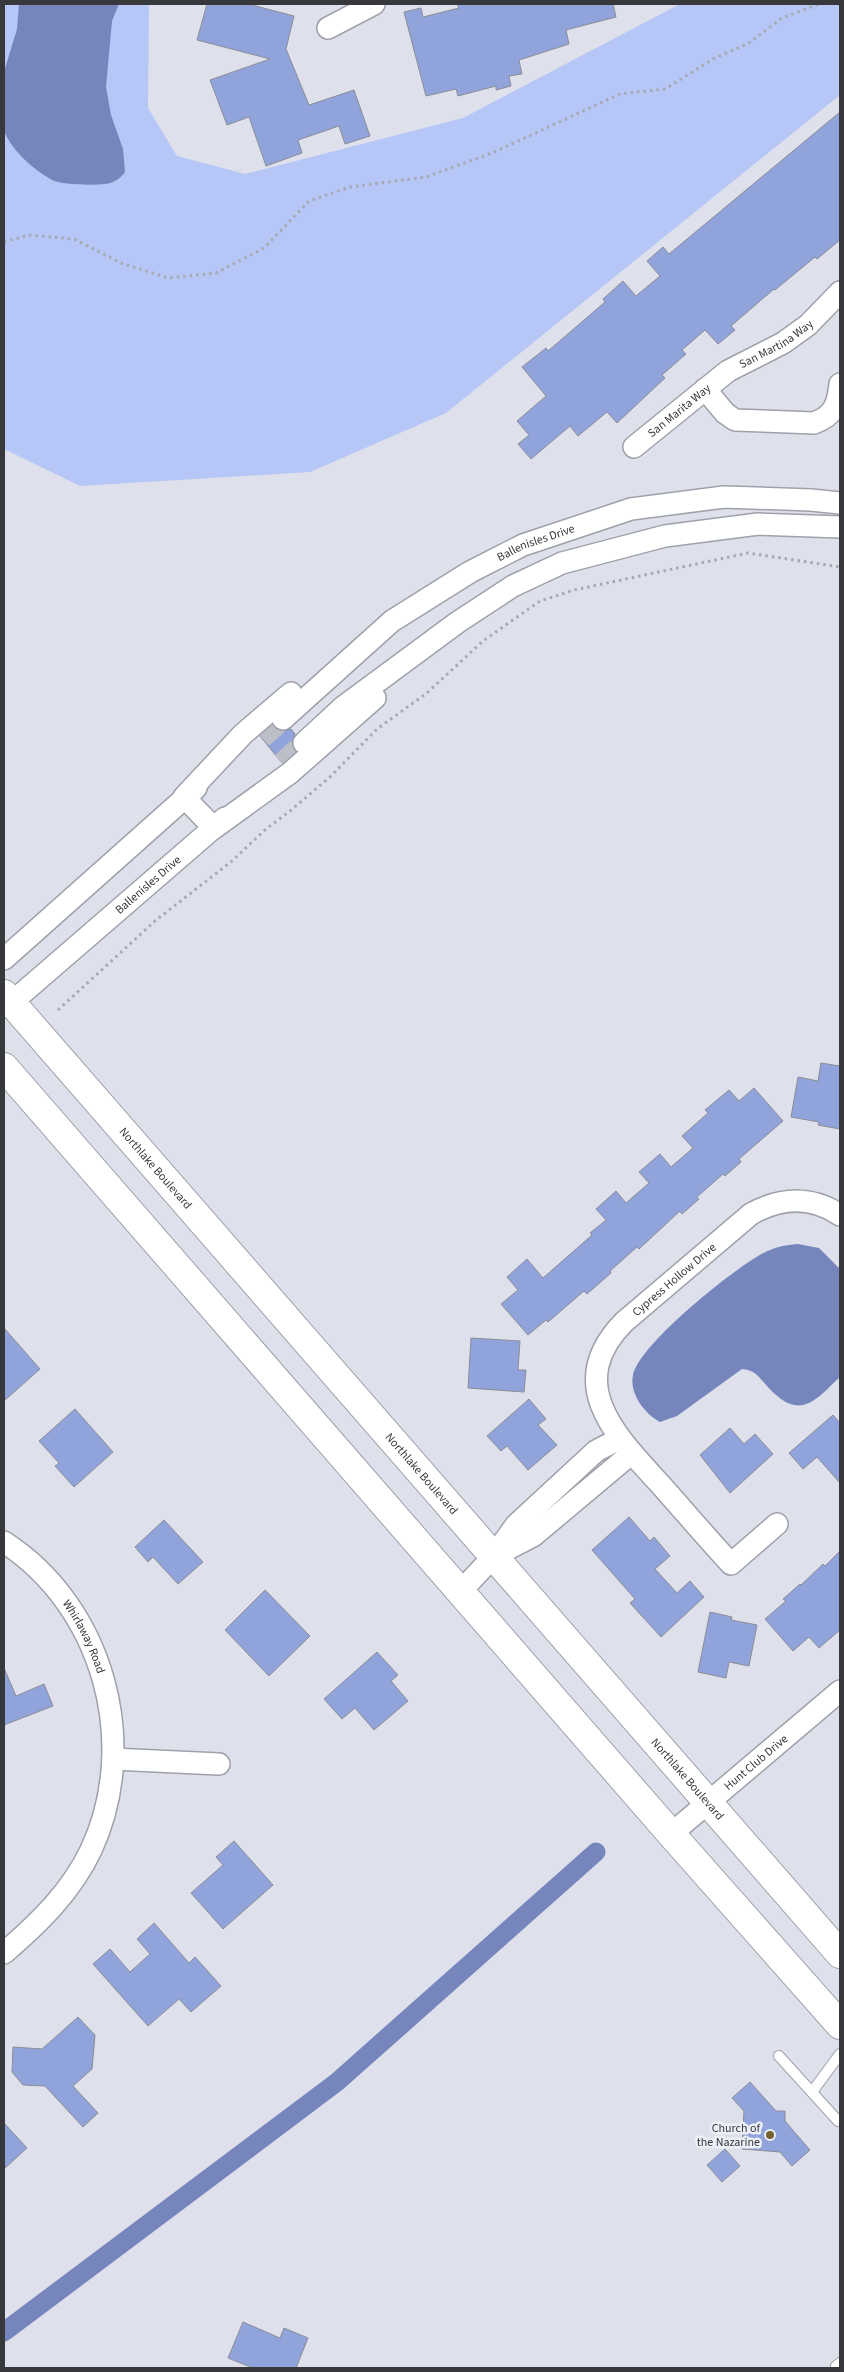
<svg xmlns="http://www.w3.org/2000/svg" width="844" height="2372" font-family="'Source Sans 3',sans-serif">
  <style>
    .green { fill: #b6c6f6 }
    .water { fill: #7686bd }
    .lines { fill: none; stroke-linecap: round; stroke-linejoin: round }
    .canal { stroke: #7686bd; stroke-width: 19 }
    .building { fill: #91a3db; stroke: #8b8d96 }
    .street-tunnel { stroke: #bdbfc8; stroke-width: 21; stroke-dasharray: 21 11; stroke-linecap: butt }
    .lane-casing { stroke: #9ea1a9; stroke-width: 12 }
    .street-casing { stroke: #9ea1a9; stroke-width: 24 }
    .secondary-casing { stroke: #9ea1a9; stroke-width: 30 }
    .path { stroke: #a7a9b1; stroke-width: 3; stroke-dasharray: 2.5 4; stroke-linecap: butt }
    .lane { stroke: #fff; stroke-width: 10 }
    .street { stroke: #fff; stroke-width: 21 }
    .secondary { stroke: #fff; stroke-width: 28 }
    .poi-dot { fill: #746331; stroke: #ebeff8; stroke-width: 2 }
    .labels { text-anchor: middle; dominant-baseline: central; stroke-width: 5; stroke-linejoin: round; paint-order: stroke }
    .street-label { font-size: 12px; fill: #37383b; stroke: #ebeff8 }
    .poi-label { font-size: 12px; fill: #37383b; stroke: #ebeff8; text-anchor: end }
  </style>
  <rect width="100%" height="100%" fill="#dee1eb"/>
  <path class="green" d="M4 4H149L148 108 177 156 245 174 463 118 680 4H840V95L446 413 310 472 80 486 4 449Z"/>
  <g class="water">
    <path d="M19 4H119L112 21 106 87 111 115 123 149 125 172C122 177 116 181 110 183 100 186 60 185 52 180 33 169 13 152 4 131V72L17 29Z"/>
    <path d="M798 1244 819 1248 840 1269V1377C822 1393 806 1417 781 1399 776 1395 771 1391 767 1386 759 1377 755 1370 742 1369L677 1416 660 1422C645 1414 629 1394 633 1375 640 1344 729 1273 758 1256 771 1248 784 1245 798 1244Z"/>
  </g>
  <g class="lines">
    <path class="canal" d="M4 2332 337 2082 596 1852"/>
  </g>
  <g class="building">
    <path d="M207 4H248L294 16 286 49 309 105 354 90 370 136 345 144 339 126 298 140 302 153 266 166 249 117 227 125 210 80 270 59 197 40Z"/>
    <path d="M457 4H613L616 17 566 30 569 44 519 60 522 74 509 76 511 86 496 90V86L458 96 456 89 426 96 404 12 421 8 423 17 459 8Z"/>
    <path d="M840 112V240L817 259 815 257 775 290 774 289 731 326 735 330 718 344 705 330 682 350 686 354 662 375 665 378 617 423 607 412 578 436 570 426 531 459 518 444 529 435 517 421 546 396 522 367 546 348 548 351 605 302 603 299 623 281 636 296 660 276 647 261 663 247 669 254Z"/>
    <path d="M273 725 280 731 291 729 295 734 292 745 295 752 282 763 260 736Z"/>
    <path d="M821 1063 840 1066V1129L818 1125 819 1122 791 1117 798 1077 818 1081Z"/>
    <path d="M754 1088 783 1121 739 1159 741 1162 725 1176 723 1174 697 1197 699 1199 682 1214 680 1211 639 1249 637 1247 610 1271 611 1273 587 1294 584 1291 548 1322 546 1320 528 1335 501 1304 518 1290 507 1277 527 1259 543 1278 592 1235 590 1233 606 1220 596 1209 616 1191 626 1203 649 1183 639 1172 660 1154 671 1167 693 1148 682 1136 708 1113 705 1110 729 1090 739 1101Z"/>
    <path d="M4 1328 40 1369 4 1401Z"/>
    <path d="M471 1338 520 1341 518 1370H526L524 1392 468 1388Z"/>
    <path d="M529 1399 546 1419 538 1425 557 1445 528 1470 507 1446 501 1451 487 1436Z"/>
    <path d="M75 1409 113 1452 74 1487 55 1466 59 1463 39 1441Z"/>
    <path d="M833 1415 840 1423V1483L817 1457 803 1469 789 1453Z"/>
    <path d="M730 1428 744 1444 755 1434 773 1454 730 1493 700 1455Z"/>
    <path d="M629 1517 650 1541 654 1537 670 1556 655 1569 677 1593 690 1581 704 1597 661 1637 630 1603 635 1599 592 1550Z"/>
    <path d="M164 1520 203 1562 178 1584 153 1557 148 1562 135 1547Z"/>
    <path d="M840 1551V1630L819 1648 809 1637 793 1651 765 1619 786 1601 783 1599 800 1584 801 1585 823 1564 825 1566Z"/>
    <path d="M265 1590 310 1636 269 1676 225 1630Z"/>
    <path d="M710 1612 732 1617 731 1620 757 1625 749 1666 729 1662 726 1678 698 1672Z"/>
    <path d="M377 1652 398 1675 391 1681 408 1701 374 1730 355 1708 342 1719 324 1699Z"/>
    <path d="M4 1668 16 1696 44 1684 53 1706 4 1725Z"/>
    <path d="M234 1841 273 1885 223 1929 191 1893 223 1865 216 1857Z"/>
    <path d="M154 1923 189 1963 195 1957 221 1986 191 2012 179 1999 148 2026 93 1964 110 1949 130 1972 150 1954 137 1939Z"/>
    <path d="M78 2017 95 2035 92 2069 73 2086 98 2113 83 2127 45 2086 23 2085 12 2072 13 2047 42 2049Z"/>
    <path d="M750 2082 776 2111H785V2121L810 2150 792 2166 780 2152 742 2149 744 2111 732 2098Z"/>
    <path d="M4 2123 27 2148 4 2169Z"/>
    <path d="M725 2149 740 2166 722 2182 707 2165Z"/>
    <path d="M243 2322 280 2338 284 2328 308 2338 296 2368H253L228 2358Z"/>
  </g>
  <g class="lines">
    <g class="street-tunnel">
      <path d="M262 738 283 719"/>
      <path d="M282 763 304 743"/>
    </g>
    <defs>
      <g id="lane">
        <path d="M779 2056 838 2121"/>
        <path d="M812 2092 840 2054"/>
        <path d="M838 2368 836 2366 840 2363"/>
      </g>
      <g id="street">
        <path d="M328 28 374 4"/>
        <path d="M705 389 725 413 735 420 814 423C834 416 838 404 840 384"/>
        <path id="s1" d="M634 447 728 371 783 343 808 325 840 292"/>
        <path d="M291 693 243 734 184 797 214 828 290 773 375 698"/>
        <path id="s2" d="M283 719 392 621 470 572 523 545 631 509 724 497 811 500 840 503"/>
        <path d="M304 743 343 707 458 622 513 586 562 563 665 536 758 524 840 527"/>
        <path d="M4 959 196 788"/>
        <path id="s3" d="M11 1003 225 818"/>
        <path id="s4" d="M777 1524 731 1564C707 1538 684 1511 660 1484 616 1436 563 1384 624 1322L751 1214C781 1197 812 1196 840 1215"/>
        <path id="s5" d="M4 1542C103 1606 141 1743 91 1850 71 1892 39 1923 4 1953"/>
        <path d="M498 1554 533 1536 632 1453"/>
        <path d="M460 1592 493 1557 516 1525 596 1451 619 1439"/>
        <path d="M113 1759 219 1764"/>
        <path id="s6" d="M671 1834 840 1691"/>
      </g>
      <g id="secondary">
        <path id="s7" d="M4 994 840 1954"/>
        <path d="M4 1067 671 1834 840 2025"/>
      </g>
    </defs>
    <use href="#lane" class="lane-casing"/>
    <use href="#street" class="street-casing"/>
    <use href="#secondary" class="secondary-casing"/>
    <g class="path">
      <path d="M4 242 29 235 74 239 121 263 168 278 216 273 264 248 309 201 350 187 426 177 492 153 620 94 665 89 713 59 749 43 782 18 819 4"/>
      <path d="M58 1010 155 921 232 861 266 829 290 811 331 776 377 729 427 693 483 641 540 601 574 590 748 553 840 567"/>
    </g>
    <use href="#lane" class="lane"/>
    <use href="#street" class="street"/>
    <use href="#secondary" class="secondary"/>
  </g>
  <circle class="poi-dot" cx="770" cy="2135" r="5"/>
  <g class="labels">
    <g class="street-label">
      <text stroke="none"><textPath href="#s1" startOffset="176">San Martina Way</textPath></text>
      <text stroke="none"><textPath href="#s1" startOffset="58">San Marita Way</textPath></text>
      <text stroke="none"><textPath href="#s2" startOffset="311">Ballenisles Drive</textPath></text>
      <text stroke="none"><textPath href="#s3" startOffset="181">Ballenisles Drive</textPath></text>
      <text stroke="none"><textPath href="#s7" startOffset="231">Northlake Boulevard</textPath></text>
      <text stroke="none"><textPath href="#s4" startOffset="424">Cypress Hollow Drive</textPath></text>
      <text stroke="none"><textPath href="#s7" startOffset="636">Northlake Boulevard</textPath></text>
      <text stroke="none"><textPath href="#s5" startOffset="126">Whirlaway Road</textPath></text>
      <text stroke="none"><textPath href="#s6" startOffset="111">Hunt Club Drive</textPath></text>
      <text stroke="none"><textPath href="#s7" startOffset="1041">Northlake Boulevard</textPath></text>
    </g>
    <g class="poi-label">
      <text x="760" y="2128">Church of<tspan x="760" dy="14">the Nazarine</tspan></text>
    </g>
  </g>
  <rect width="844" height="2372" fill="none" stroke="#37383b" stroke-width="10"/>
</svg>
